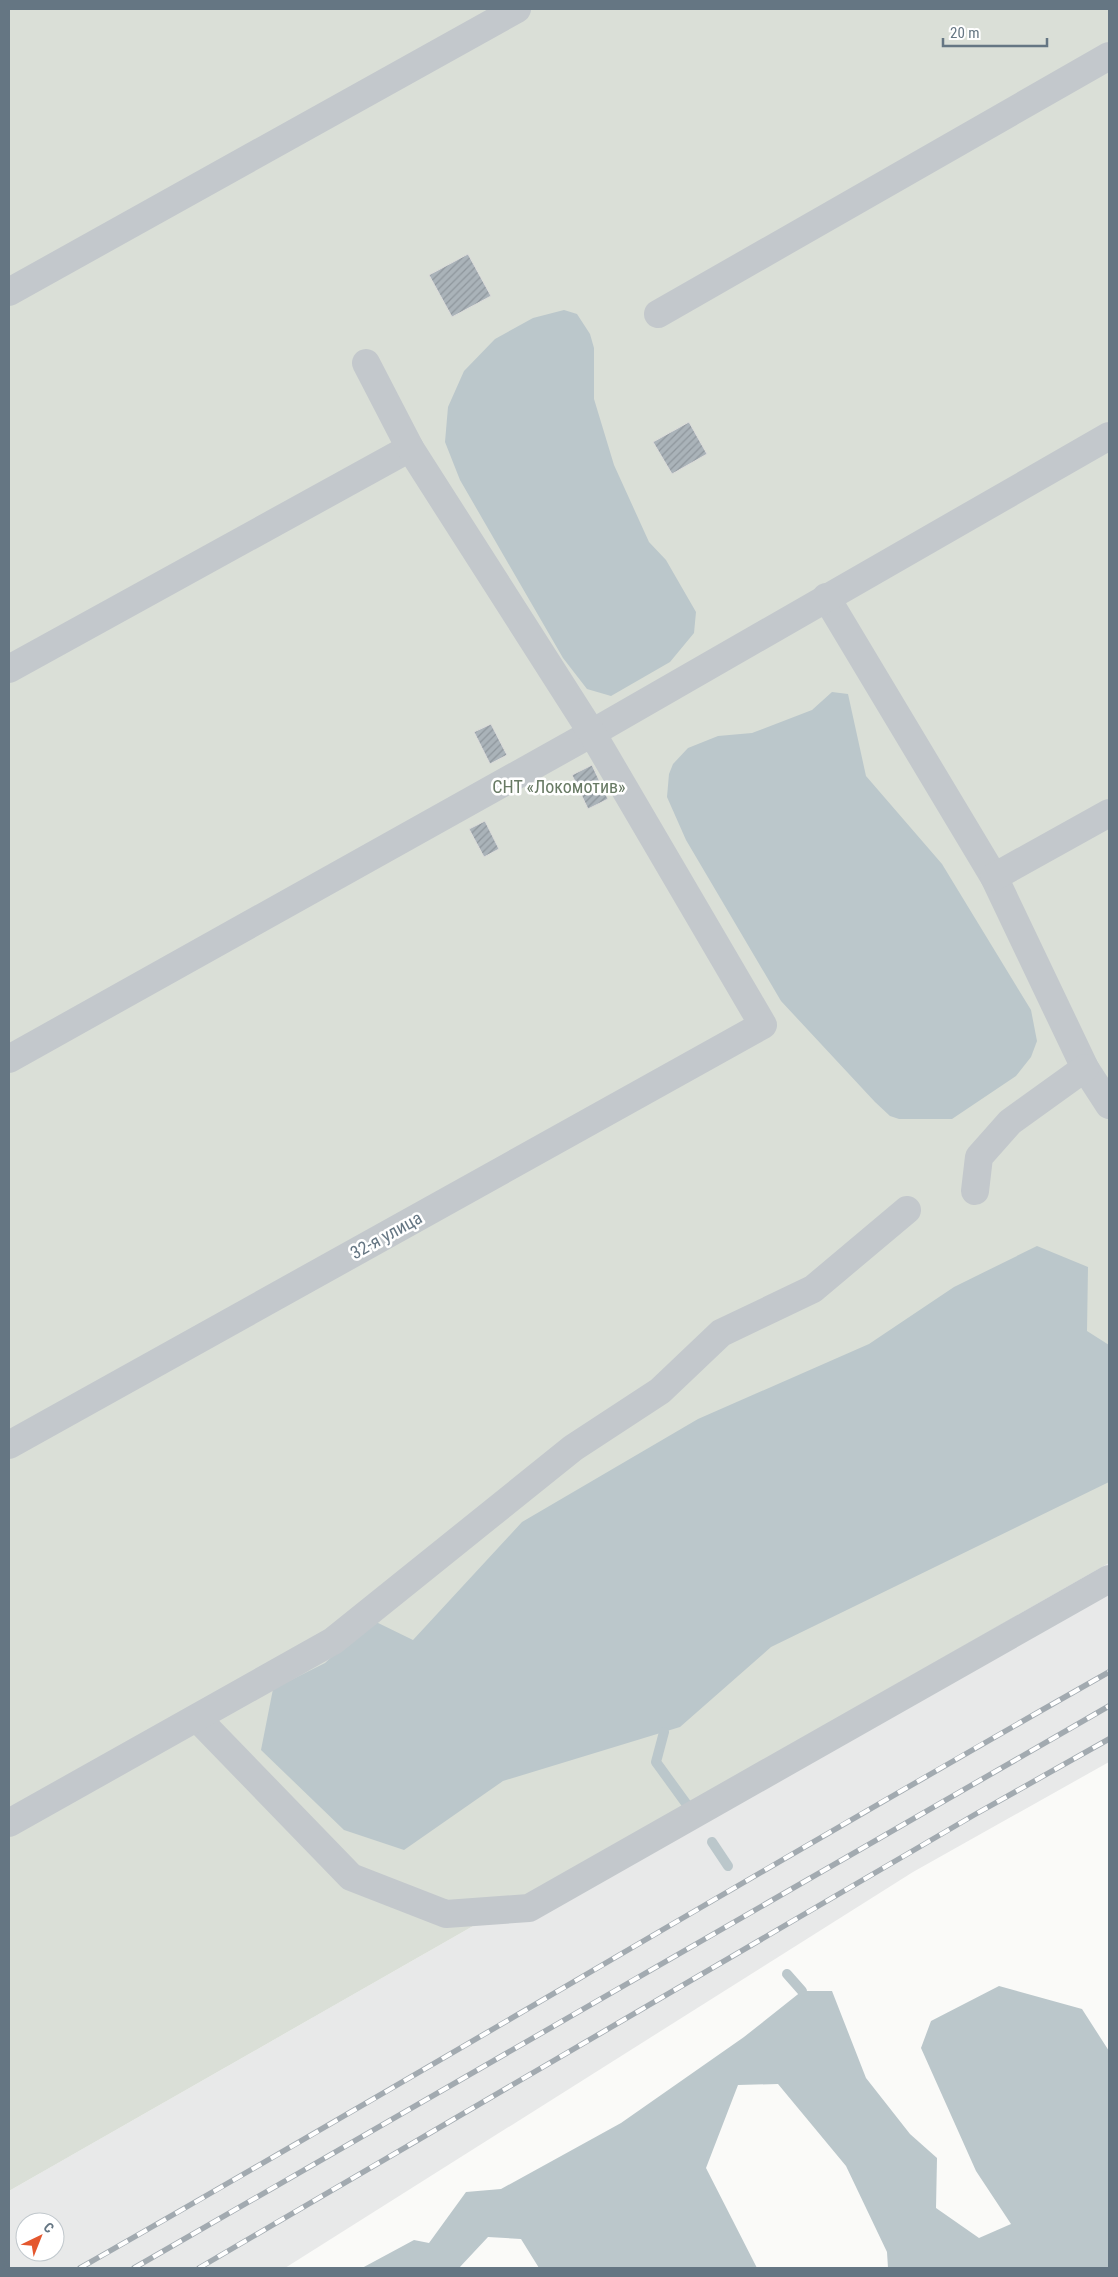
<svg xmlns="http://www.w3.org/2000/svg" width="1118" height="2277" font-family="'Roboto Condensed',sans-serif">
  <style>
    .built { fill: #e8e9e9; fill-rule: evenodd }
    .garden { fill: #dadfd7 }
    .water { fill: #bbc7cb }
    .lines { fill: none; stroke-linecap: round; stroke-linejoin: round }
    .stream { stroke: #bbc7cb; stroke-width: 10 }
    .building { fill: url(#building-hatch); stroke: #dcdcda }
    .minor { stroke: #c3c8cc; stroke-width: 28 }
    .rail-casing { stroke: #a2aab0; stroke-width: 5.5 }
    .rail { stroke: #fff; stroke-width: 4; stroke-dasharray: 11; stroke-linecap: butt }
    .labels { text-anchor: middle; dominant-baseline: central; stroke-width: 5; stroke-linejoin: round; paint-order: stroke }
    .park-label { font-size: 18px; fill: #687a64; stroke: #fff }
    .street-label { font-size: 18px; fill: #657683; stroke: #fff }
  </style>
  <defs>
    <pattern id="building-hatch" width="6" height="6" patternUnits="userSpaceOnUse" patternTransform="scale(1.25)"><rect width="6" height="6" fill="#aab3b9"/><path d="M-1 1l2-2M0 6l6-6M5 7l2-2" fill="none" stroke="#8e969c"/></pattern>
  </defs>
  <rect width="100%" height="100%" fill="#fafaf8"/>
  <path class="built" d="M1109 1563V1762L913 1872 285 2268H9V2191ZM25 2222H55V2252H25Z"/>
  <path class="garden" d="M9 9H1109V1563L9 2191Z"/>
  <g class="water">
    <path d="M564 310 577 314 590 334 594 348V399L614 465 649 542 666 560 696 612 694 633 670 662 611 696 587 689 563 658 460 480 445 442 448 407 464 371 495 339 533 318Z"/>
    <path d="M832 692 848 694 866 776 942 864 1031 1010 1037 1041 1031 1057 1016 1076 952 1119H899L890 1116 875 1102 781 1001 686 840 667 797 669 774 673 764 688 748 718 736 752 733 812 710Z"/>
    <path d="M1037 1246 1088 1267 1087 1331 1109 1345V1482L771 1647 680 1727 503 1781 404 1850 344 1830 261 1750 273 1689 325 1663 372 1620 413 1640 522 1522 698 1419 869 1344 954 1287Z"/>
    <path d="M999 1986 1082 2009 1109 2051V2268H888L887 2252 846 2166 778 2084 738 2085 706 2168 757 2268H539L521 2239 488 2237 459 2268H362L414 2240 429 2243 466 2192 501 2189 621 2123 744 2037 802 1991H832L866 2078 910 2134 937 2158 936 2208 979 2238 1011 2224 976 2171 921 2048 931 2021Z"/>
  </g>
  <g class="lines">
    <g class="stream">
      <path d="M664 1732 656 1762 693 1813"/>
      <path d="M712 1842 728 1866"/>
      <path d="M787 1974 802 1991"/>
    </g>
  </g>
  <g class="building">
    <path d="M468 254 491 296 452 317 429 275Z"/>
    <path d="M689 422 707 454 672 474 653 442Z"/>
    <path d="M491 724 507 755 490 764 474 732Z"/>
    <path d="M592 765 608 799 588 809 572 775Z"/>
    <path d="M485 821 499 849 484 857 469 829Z"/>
  </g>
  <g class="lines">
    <g class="minor">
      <path d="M9 292 517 9"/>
      <path d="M658 314 1109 56"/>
      <path d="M826 597 994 877 1085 1068 1109 1105"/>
      <path d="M9 669 410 448"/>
      <path d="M994 877 1109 813"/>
      <path d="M9 1059 592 733 1109 436"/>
      <path d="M975 1191 979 1157 1010 1122 1085 1068"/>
      <path d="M9 1445 763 1025 592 733 410 448 366 363"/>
      <path d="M197 1718 351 1877 446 1914 529 1908 1109 1579"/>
      <path d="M9 1823 333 1641 573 1448 660 1391 721 1333 813 1289 907 1210"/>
    </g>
    <defs>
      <g id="rail">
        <path d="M80 2268C425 2072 764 1867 1109 1672"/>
        <path d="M134 2268 1109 1706"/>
        <path d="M199 2268 974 1815 1109 1739"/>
      </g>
    </defs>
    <use href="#rail" class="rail-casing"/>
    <use href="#rail" class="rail"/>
  </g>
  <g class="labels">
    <g class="park-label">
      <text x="559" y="786">СНТ «Локомотив»</text>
    </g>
    <g class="street-label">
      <text transform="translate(386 1235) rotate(-29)">32-я улица</text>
    </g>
  </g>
  <rect width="1118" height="2277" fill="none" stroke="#657683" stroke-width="20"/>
  <g transform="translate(40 2237) rotate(43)"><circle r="24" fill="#ffffff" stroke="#c1c8cd"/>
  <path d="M0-4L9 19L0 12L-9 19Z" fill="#e4572e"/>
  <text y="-8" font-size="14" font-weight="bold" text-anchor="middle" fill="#657683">С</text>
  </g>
  <path d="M943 38v8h104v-8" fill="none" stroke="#657683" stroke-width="2.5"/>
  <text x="950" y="38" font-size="15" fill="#657683" stroke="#ffffff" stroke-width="4" paint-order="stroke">20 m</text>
</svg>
